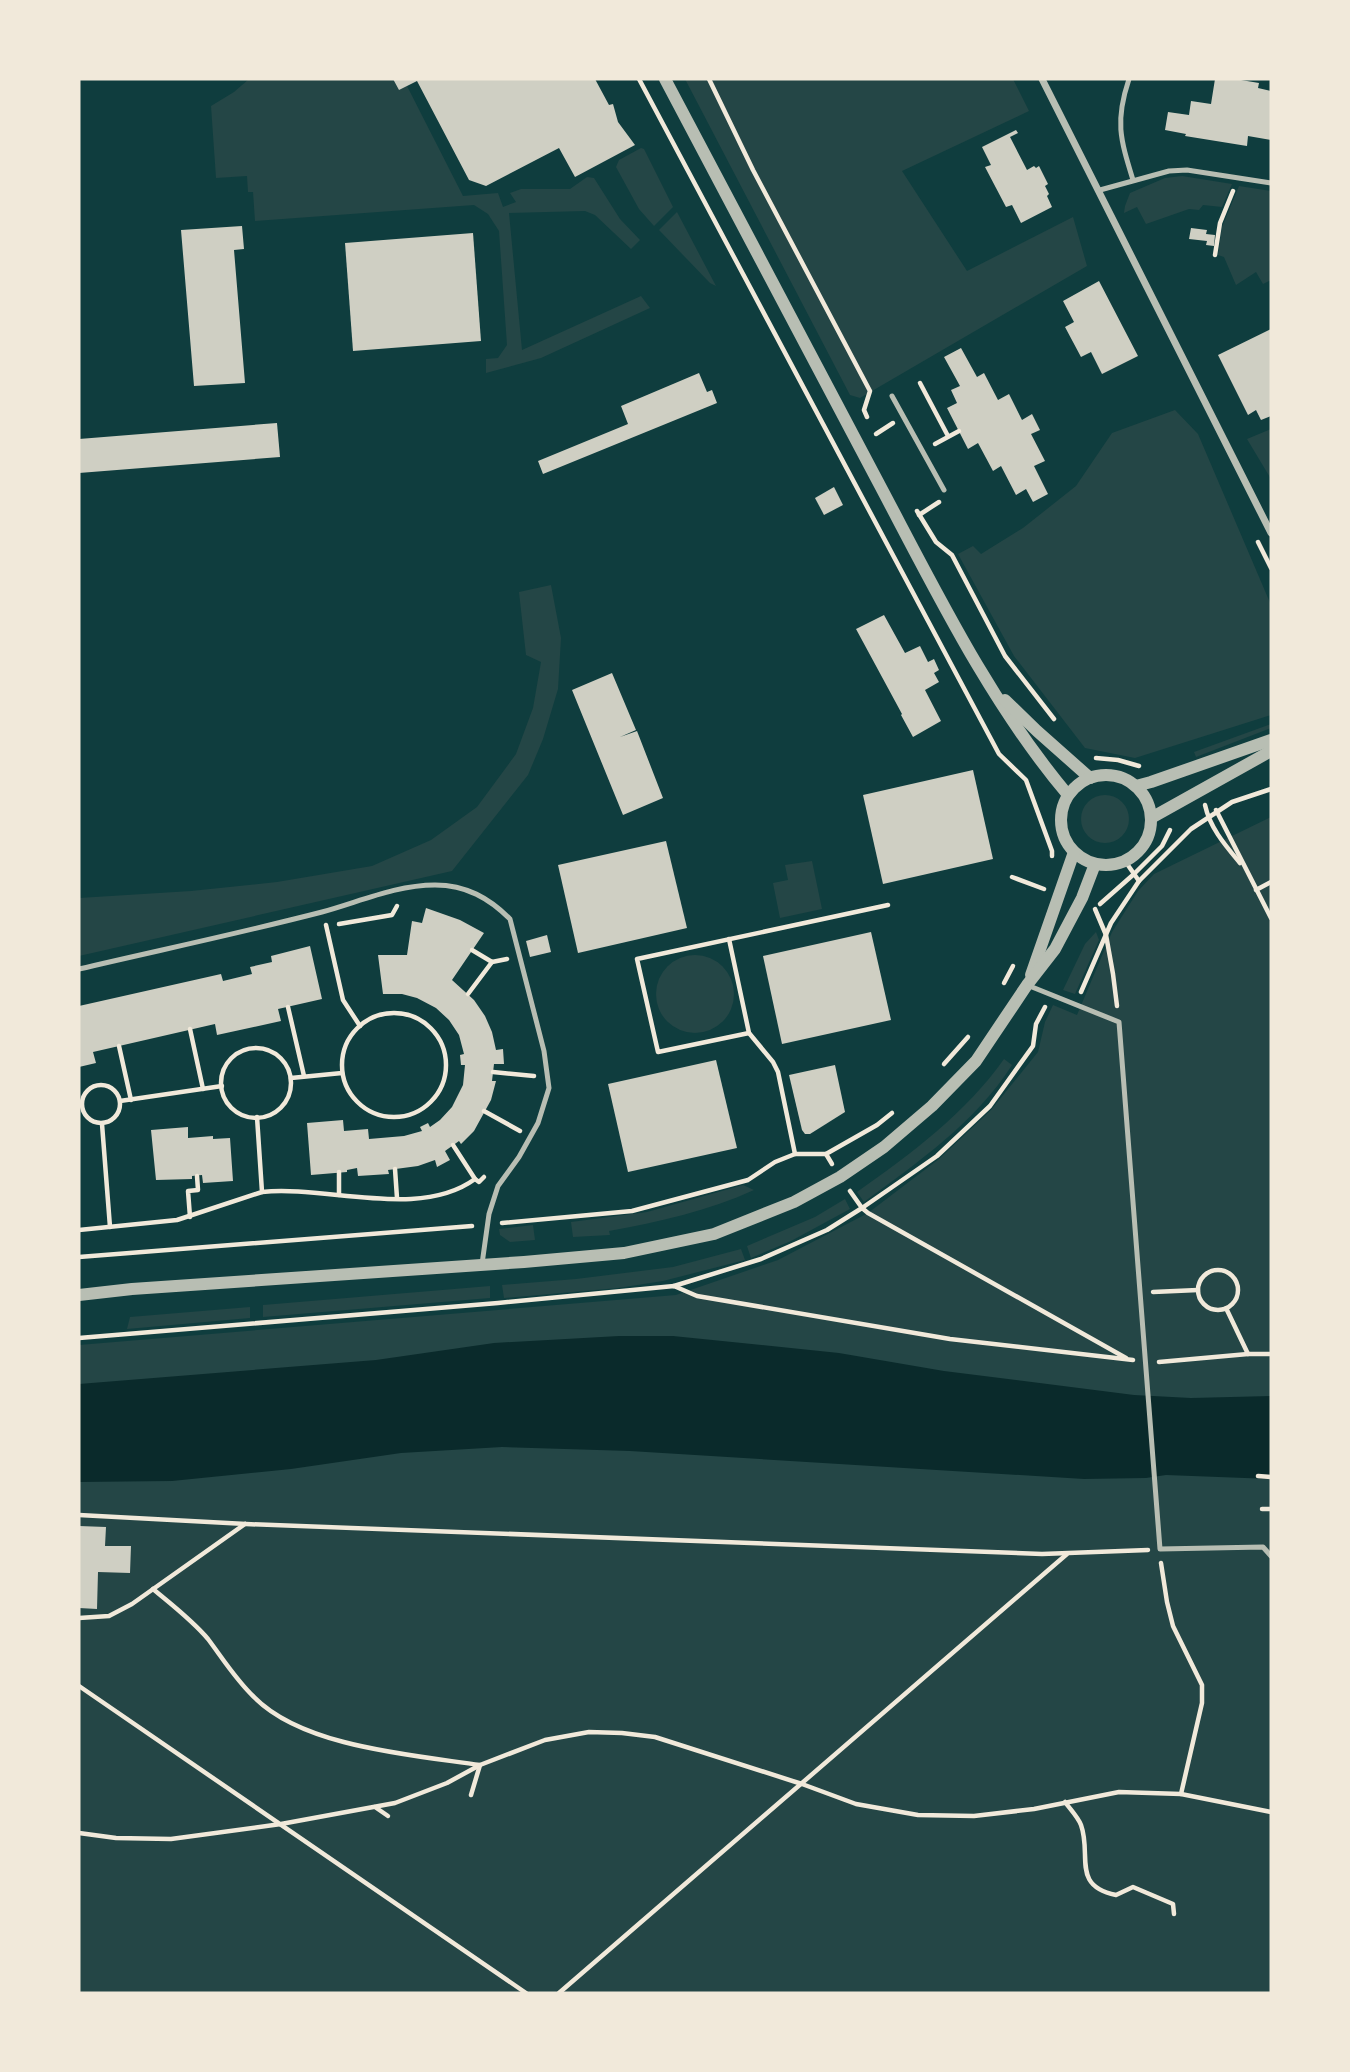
<svg xmlns="http://www.w3.org/2000/svg" width="1350" height="2072" font-family="'Titillium Web',sans-serif">
  <style>
    .green { fill: #244646 }
    .water { fill: #0a2a2b }
    .building { fill: #cfcfc3 }
    .lines { fill: none; stroke-linecap: round; stroke-linejoin: round }
    .path { stroke: #f1e9da; stroke-width: 4.5 }
    .service { stroke: #b8beb3; stroke-width: 5 }
    .minor { stroke: #b8beb3; stroke-width: 7 }
    .tertiary { stroke: #b8beb3; stroke-width: 12 }
  </style>
  <rect width="100%" height="100%" fill="#0f3d3e"/>
  <g class="green">
    <path d="M249 79H393L399 90 407 86 463 196 498 193 503 207 516 202 510 193 521 189H570L587 177 594 178 620 219 640 240 631 249 595 215 585 211 509 213 522 350 641 296 650 308 541 358 486 373V359L498 358 507 345 499 231 488 214 474 205 255 221 253 192H248L247 176 216 178 211 106 234 92Z"/>
    <path d="M685 79H1013L1029 111 902 171 967 271 1073 217 1087 266 860 398 850 395Z"/>
    <path d="M641 148 644 149 673 207 654 226 639 209 616 167 619 160Z"/>
    <path d="M1182 176 1232 184 1222 207 1203 205 1199 210 1189 209 1146 224 1137 207 1124 213 1125 206 1130 193 1165 178Z"/>
    <path d="M1239 186 1271 191V280L1263 284 1256 272 1236 285 1224 257 1218 255 1222 227Z"/>
    <path d="M677 212 716 286 710 283 659 230Z"/>
    <path d="M1175 410 1198 434 1271 605V715L1135 758 1085 748 1014 656 958 554 973 546 981 554 1023 528 1076 486 1112 433Z"/>
    <path d="M1271 429V479L1247 439Z"/>
    <path d="M551 585 561 638 558 689 543 739 528 775 452 871 79 956V898L191 891 277 882 372 866 431 840 477 807 516 754 533 708 541 662 526 655 519 592Z"/>
    <path d="M1271 724V728L1196 757 1194 752Z"/>
    <circle cx="1105" cy="819" r="24"/>
    <path d="M1271 817V1993H79V1345L676 1295 778 1260 868 1213 939 1159 991 1110 1038 1052 1045 1022 1053 1005 1077 1015 1112 932 1138 891 1154 874Z"/>
    <path d="M812 861 822 909 780 918 773 883 788 880 785 865Z"/>
    <path d="M1096 932 1099 940 1075 994 1063 990 1085 944Z"/>
    <circle cx="695" cy="994" r="39"/>
    <path d="M1004 1059 1012 1065C975 1123 918 1162 864 1202L857 1192C911 1154 966 1113 1004 1059Z"/>
    <path d="M743 1185 754 1190C708 1211 659 1222 609 1231L610 1235 573 1237 571 1222 647 1212Z"/>
    <path d="M845 1199 850 1209 791 1241 751 1258 747 1246 815 1217Z"/>
    <path d="M533 1225 535 1240 510 1242 500 1235 499 1229Z"/>
    <path d="M741 1249 745 1260 663 1281 618 1288 504 1298 502 1285 576 1279 673 1267Z"/>
    <path d="M490 1286V1298L263 1317V1305Z"/>
    <path d="M250 1307V1318L127 1329 130 1317Z"/>
  </g>
  <path class="water" d="M619 1336H673L839 1353 944 1371 1134 1395 1191 1398 1271 1396V1479L1166 1475 1146 1478 1084 1479 630 1451 502 1447 401 1453 291 1469 172 1481 79 1482V1384L376 1360 494 1343Z"/>
  <g class="building">
    <path d="M393 79H595L609 105 613 104 618 122 635 145 575 177 559 148 486 186 469 180 417 81 399 90Z"/>
    <path d="M1215 79H1235L1259 83 1258 88 1271 91V140L1248 136 1247 146 1185 136 1186 134 1165 130 1168 112 1189 115 1191 101 1211 104Z"/>
    <path d="M1016 130 1018 133 1010 137 1027 170 1034 166 1036 168 1039 166 1048 184 1045 186 1049 194 1047 196 1052 207 1021 223 1012 205 1006 207 985 167 991 165 982 147Z"/>
    <path d="M242 226 244 249 234 250 245 383 194 386 181 230Z"/>
    <path d="M1191 228 1207 230 1206 234 1215 235 1214 246 1206 245 1207 241 1189 239Z"/>
    <path d="M473 233 481 341 353 351 345 243Z"/>
    <path d="M1099 281 1138 356 1102 374 1091 352 1081 357 1065 327 1074 322 1063 301Z"/>
    <path d="M1271 329V416L1261 420 1256 410 1248 415 1218 355Z"/>
    <path d="M961 348 977 377 984 373 998 400 1009 394 1022 420 1032 414 1040 430 1031 434 1045 461 1034 466 1048 494 1033 502 1026 489 1016 495 1001 466 993 471 978 443 968 449 947 408 957 403 951 390 960 386 944 357Z"/>
    <path d="M699 373 707 392 712 390 717 403 543 474 538 461 628 424 621 406Z"/>
    <path d="M277 423 280 457 79 473V439Z"/>
    <path d="M834 487 843 505 824 515 815 498Z"/>
    <path d="M884 615 905 653 920 646 928 662 934 659 939 670 934 673 939 682 925 690 941 721 913 737 901 715 902 714 856 629Z"/>
    <path d="M612 673 636 730 620 737 637 731 663 798 623 815 572 690Z"/>
    <path d="M973 770 993 859 883 884 863 795Z"/>
    <path d="M666 841 687 928 578 953 558 865Z"/>
    <path d="M426 908 460 920 484 933 452 980 474 1000 485 1016 492 1032 496 1050 503 1049 504 1064H494L492 1081H496L491 1100 474 1131 461 1144 459 1141 445 1151 450 1160 437 1167 435 1160 418 1166 388 1170 389 1174 358 1176 357 1168 347 1170V1172L311 1175 307 1123 343 1120 344 1131 368 1129 369 1139 404 1136 422 1131 420 1127 428 1123 430 1127 440 1120 452 1107 463 1085 465 1065H461L460 1055 464 1054 459 1035 449 1020 436 1008 417 998 402 994H383L378 955H407L412 921 422 923Z"/>
    <path d="M871 932 891 1020 782 1044 763 956Z"/>
    <path d="M547 935 551 952 530 957 526 941Z"/>
    <path d="M310 946 322 999 278 1009 281 1021 217 1035 215 1024 93 1052 96 1063 79 1067V1006L221 974 223 981 252 974 250 967 272 962 271 956Z"/>
    <path d="M716 1060 737 1148 628 1172 608 1084Z"/>
    <path d="M835 1065 845 1112 810 1134H805L802 1130 789 1075Z"/>
    <path d="M188 1127V1138L213 1136V1139L230 1138 233 1181 203 1183 202 1175 192 1176V1179L156 1180 151 1130Z"/>
    <path d="M79 1526 106 1527 105 1546H131L130 1573 98 1572 97 1609 79 1608Z"/>
  </g>
  <g class="lines">
    <g class="path">
      <path d="M639 79 999 754 1026 780 1052 851V856"/>
      <path d="M709 79 753 170 870 391 864 410 867 417"/>
      <path d="M1215 255 1220 223 1233 191"/>
      <path d="M920 383 948 436"/>
      <path d="M876 434 893 423"/>
      <path d="M935 444 959 431"/>
      <path d="M917 511 936 542 952 555 1005 656 1054 719"/>
      <path d="M919 515 939 502"/>
      <path d="M1258 542 1271 568"/>
      <path d="M1096 758 1118 760 1139 766"/>
      <path d="M1205 805C1210 828 1225 845 1240 863"/>
      <path d="M1216 810 1271 918"/>
      <path d="M1125 861 1139 881"/>
      <path d="M1012 877 1044 889"/>
      <path d="M1256 890 1271 882"/>
      <path d="M1100 904 1134 874 1162 846 1170 830"/>
      <path d="M1095 909 1106 935 1113 974 1117 1006"/>
      <path d="M339 924 392 915 397 906"/>
      <path d="M326 925 343 1000 360 1026"/>
      <path d="M729 939 749 1033 773 1062 778 1072 795 1154"/>
      <path d="M472 950 492 962 507 959"/>
      <path d="M1004 983 1013 966"/>
      <path d="M1081 992 1111 923 1139 881 1191 829 1232 802 1271 789"/>
      <path d="M468 994 492 962"/>
      <path d="M288 1007 304 1076"/>
      <circle cx="394" cy="1065" r="52"/>
      <path d="M190 1029 203 1089"/>
      <path d="M749 1033 658 1052 637 959 888 905"/>
      <path d="M119 1046 131 1100"/>
      <circle cx="256" cy="1083" r="35"/>
      <path d="M944 1064 968 1037"/>
      <path d="M493 1072 534 1076"/>
      <path d="M291 1078 342 1073"/>
      <circle cx="101" cy="1104" r="19"/>
      <path d="M120 1101 222 1086"/>
      <path d="M484 1111 520 1131"/>
      <path d="M102 1124 110 1227"/>
      <path d="M453 1145 475 1179"/>
      <path d="M832 1164 826 1154 877 1125 892 1113"/>
      <path d="M395 1169 397 1198"/>
      <path d="M339 1172V1195"/>
      <path d="M850 1191 862 1208 937 1156 990 1106 1033 1046 1036 1024 1045 1007"/>
      <path d="M262 1192C326 1185 419 1220 475 1179L479 1182 484 1177"/>
      <path d="M190 1217 188 1191 198 1190 197 1176"/>
      <path d="M502 1223 632 1211 748 1180 775 1162 795 1154H826"/>
      <path d="M79 1230 177 1220 262 1192 257 1117"/>
      <path d="M79 1257 472 1226"/>
      <circle cx="1218" cy="1290" r="20"/>
      <path d="M674 1286 761 1259 827 1230 862 1208 868 1213 1126 1358"/>
      <path d="M1153 1292 1198 1290"/>
      <path d="M1226 1308 1248 1354"/>
      <path d="M79 1338 498 1303 674 1286 697 1296 950 1339 1133 1360"/>
      <path d="M1159 1362 1248 1354H1271"/>
      <path d="M1258 1476 1271 1477"/>
      <path d="M1262 1509H1271"/>
      <path d="M79 1515 246 1524 1042 1554 1148 1550"/>
      <path d="M1161 1563 1167 1602 1173 1626 1202 1685V1703L1181 1794"/>
      <path d="M153 1589C172 1605 192 1620 208 1639 223 1659 236 1680 254 1697 303 1747 412 1755 480 1765L471 1795"/>
      <path d="M79 1618 109 1616 132 1604 245 1524"/>
      <path d="M79 1686 526 1993"/>
      <path d="M1065 1802C1070 1809 1078 1817 1081 1825 1092 1855 1071 1886 1116 1895L1133 1887 1173 1904 1174 1914"/>
      <path d="M375 1807 388 1816"/>
      <path d="M79 1833 116 1838 171 1839 281 1824 395 1803 447 1783 480 1765 545 1740 589 1732 622 1733 655 1737 802 1784 856 1804 918 1815 974 1816 1034 1809 1119 1792 1181 1794 1271 1812"/>
      <path d="M559 1993 1067 1554"/>
    </g>
    <g class="service">
      <path d="M1129 79C1115 121 1120 138 1133 180"/>
      <path d="M1100 190 1169 171 1187 170 1271 183"/>
      <path d="M892 396 944 490"/>
      <path d="M79 969C160 950 241 933 322 912 359 902 396 885 435 885 466 885 489 898 510 919L544 1051 549 1088 538 1123 519 1157 498 1186 489 1214 482 1264"/>
      <path d="M1027 985 1119 1022 1160 1549 1263 1547 1271 1556"/>
    </g>
    <path class="minor" d="M1042 79 1271 533"/>
    <g class="tertiary">
      <path d="M665 79C735 212 805 345 876 478 934 587 988 700 1068 795"/>
      <path d="M1005 700 1037 731 1090 778"/>
      <circle cx="1106" cy="820" r="45"/>
      <path d="M1136 786 1151 782 1271 740"/>
      <path d="M1151 818 1271 751"/>
      <path d="M1031 975 1074 852"/>
      <path d="M79 1295 132 1289 524 1262 624 1253 714 1234 794 1202 840 1177 884 1147 932 1106 976 1061 1027 985 1055 949 1082 898 1095 864"/>
    </g>
  </g>
  <rect width="1350" height="2072" fill="none" stroke="#f1e9da" stroke-width="161"/>
</svg>
